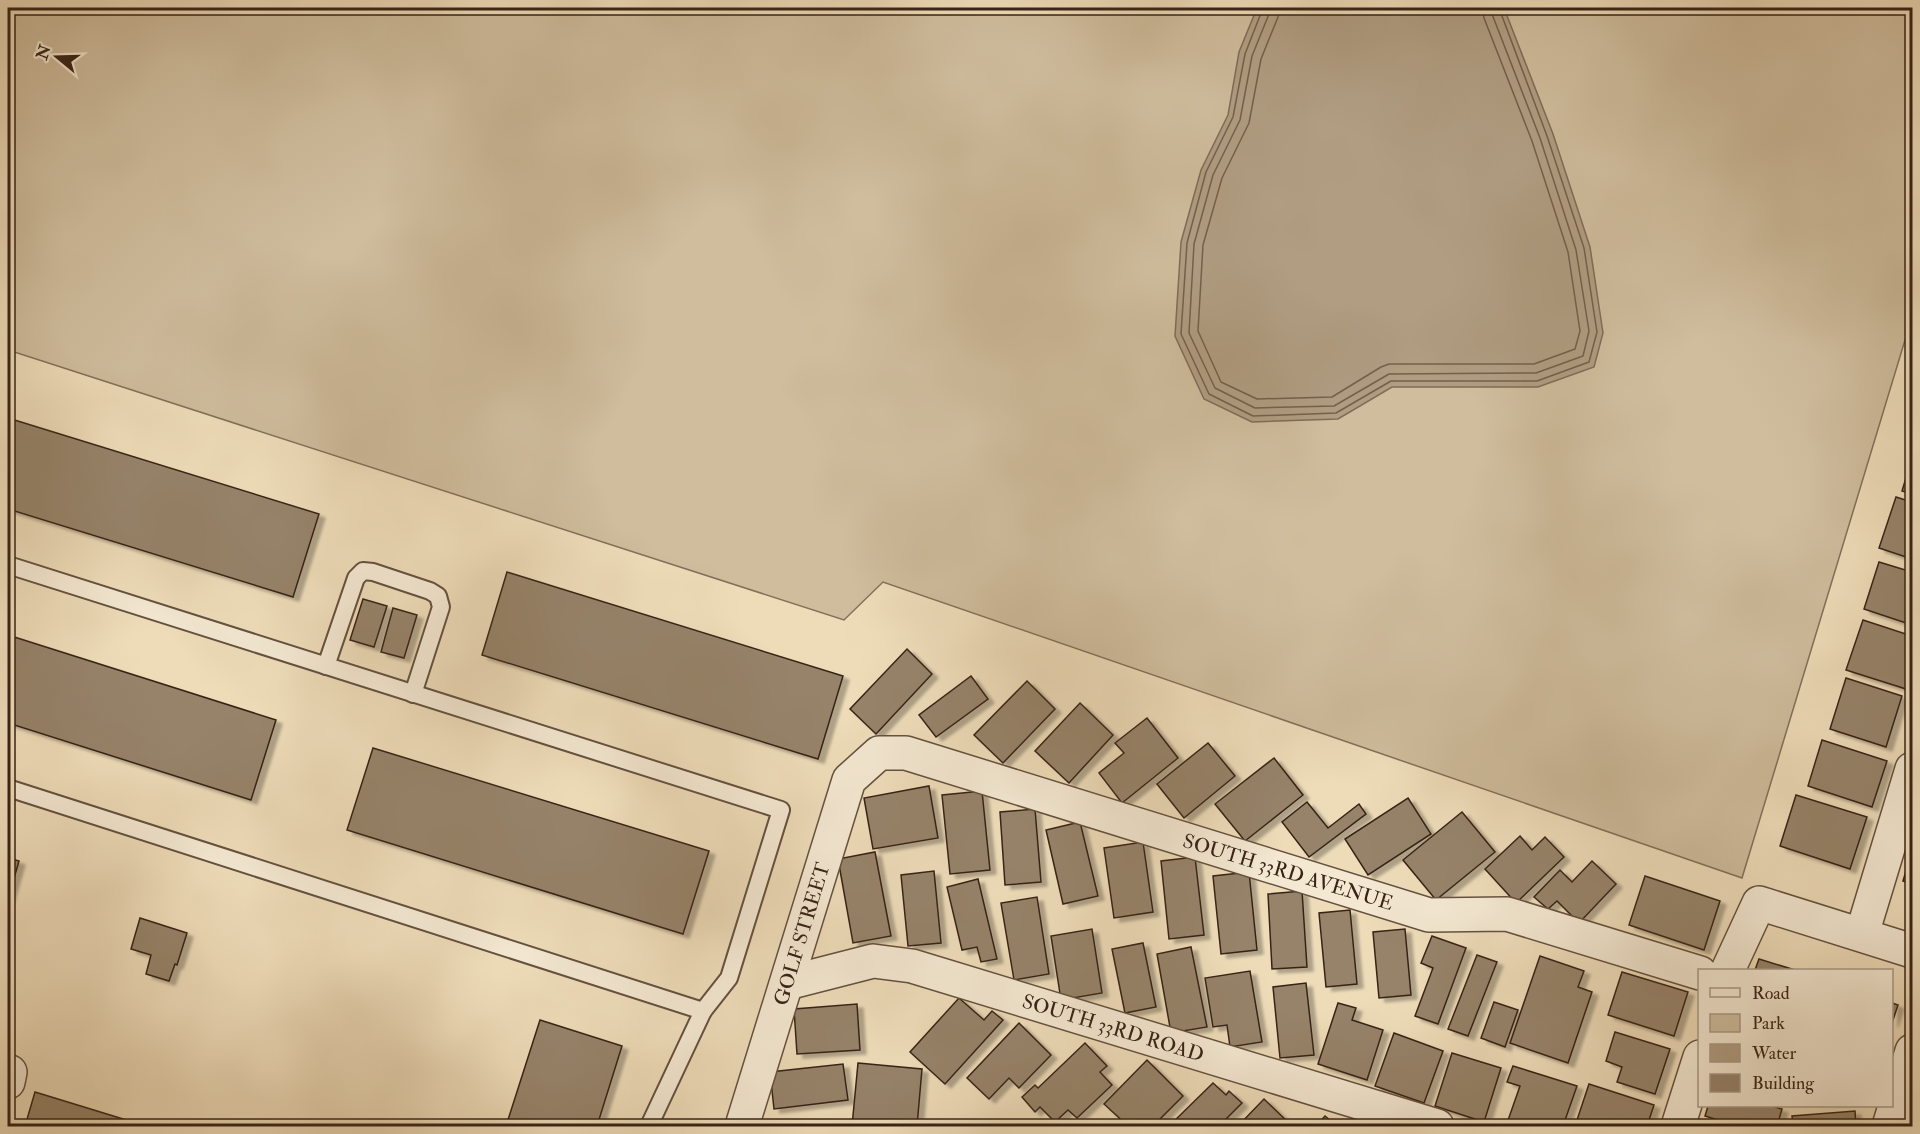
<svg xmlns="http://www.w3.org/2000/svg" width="1920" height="1134" font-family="'IM FELL Double Pica',serif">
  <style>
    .green { fill: #cfbd9d; stroke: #83705a; stroke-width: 1.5 }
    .water { fill: #b09d82; stroke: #806c57; stroke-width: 1.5 }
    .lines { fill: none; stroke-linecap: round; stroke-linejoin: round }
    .shore { stroke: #74604c; stroke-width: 1.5 }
    .building { fill: #96836b; stroke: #372316; stroke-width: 1.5; filter: url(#shadow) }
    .lane-casing { stroke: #65513f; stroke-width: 20 }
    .street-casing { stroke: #65513f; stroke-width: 36 }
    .lane { stroke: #f4e8d2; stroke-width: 16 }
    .street { stroke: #f4e8d2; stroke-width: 33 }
    .labels { text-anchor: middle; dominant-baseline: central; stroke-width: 4.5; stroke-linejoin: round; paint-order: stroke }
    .street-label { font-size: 20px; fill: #372316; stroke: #f4e8d2 }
  </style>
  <defs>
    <filter id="shadow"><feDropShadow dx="6" dy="4" stdDeviation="1.5" flood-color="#0004"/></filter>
  </defs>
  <rect width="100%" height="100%" fill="#eedcb9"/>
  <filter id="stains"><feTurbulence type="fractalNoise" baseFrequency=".00333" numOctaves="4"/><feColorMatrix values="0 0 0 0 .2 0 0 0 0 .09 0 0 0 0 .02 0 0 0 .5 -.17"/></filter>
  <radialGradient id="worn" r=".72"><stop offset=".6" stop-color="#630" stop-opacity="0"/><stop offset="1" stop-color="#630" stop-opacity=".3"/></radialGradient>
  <path class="green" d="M8 8H1912V317L1742 878 883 582 844 620 8 350Z"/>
  <path class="water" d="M1257 8H1504L1553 134 1590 247 1603 333 1594 367 1538 387H1392L1338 419 1252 422 1204 399 1175 336 1181 242 1201 170 1228 115 1239 52Z"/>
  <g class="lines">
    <g class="shore">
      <path d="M1263 8 1245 54 1233 117 1206 172 1187 243 1181 334 1209 394 1253 416 1336 413 1391 381H1537L1589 362 1597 332 1584 248 1547 136 1499 8"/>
      <path d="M1270 8 1269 14 1252 56 1240 120 1213 175 1194 244 1189 333 1215 388 1255 408 1334 406 1389 374 1536 373 1583 356 1589 331 1576 250 1540 138 1492 14 1491 8"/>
      <path d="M1279 8 1278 17 1261 59 1249 123 1222 178 1203 245 1198 331 1221 382 1257 399 1332 397 1381 367 1389 364H1534L1575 349 1580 331 1568 252 1532 141 1484 18 1482 8"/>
    </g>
  </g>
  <g class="building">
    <path d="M8 418 319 514 293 597 8 509Z"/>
    <path d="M1912 458V494L1902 491Z"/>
    <path d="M1896 497 1912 502V559L1879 548Z"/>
    <path d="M1879 562 1912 572V625L1864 609Z"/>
    <path d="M507 572 843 676 818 759 482 655Z"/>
    <path d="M363 599 387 606 374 647 350 640Z"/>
    <path d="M393 608 417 615 404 658 381 652Z"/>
    <path d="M1863 620 1912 636V668L1906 689 1846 670Z"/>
    <path d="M8 635 276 720 251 800 8 723Z"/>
    <path d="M907 649 932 674 876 734 850 709Z"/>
    <path d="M971 676 988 699 936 737 919 715Z"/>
    <path d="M1846 678 1902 696 1886 747 1830 729Z"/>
    <path d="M1027 681 1055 709 1003 763 974 735Z"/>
    <path d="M1080 703 1113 735 1069 783 1035 751Z"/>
    <path d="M1147 718 1178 758 1122 803 1099 773 1124 753 1115 743Z"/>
    <path d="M1822 740 1887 761 1872 807 1808 786Z"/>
    <path d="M1208 743 1235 776 1184 818 1157 784Z"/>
    <path d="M373 748 709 851 683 934 347 830Z"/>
    <path d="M1274 758 1303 795 1245 841 1215 804Z"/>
    <path d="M929 786 938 838 873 849 864 798Z"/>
    <path d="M982 791 990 870 950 874 942 795Z"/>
    <path d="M1796 795 1867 817 1850 869 1780 846Z"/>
    <path d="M1408 798 1431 834 1368 875 1345 839Z"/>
    <path d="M1307 802 1328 828 1359 804 1366 814 1309 857 1282 822Z"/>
    <path d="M1035 809 1041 882 1005 885 1000 812Z"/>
    <path d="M1462 812 1495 852 1436 900 1403 860Z"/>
    <path d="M1080 822 1098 896 1063 904 1046 830Z"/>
    <path d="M1520 836 1532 850 1545 837 1564 857 1516 903 1485 869Z"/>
    <path d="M1143 842 1153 912 1114 918 1104 848Z"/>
    <path d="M1912 851V884L1903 881Z"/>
    <path d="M875 852 891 936 853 943 838 859Z"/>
    <path d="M1195 857 1204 935 1169 939 1161 861Z"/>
    <path d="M8 858 19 861 8 899Z"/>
    <path d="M1592 861 1616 884 1579 923 1557 901 1548 909 1534 897 1560 870 1572 882Z"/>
    <path d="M934 871 941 943 908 946 901 875Z"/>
    <path d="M1249 872 1257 950 1221 954 1213 876Z"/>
    <path d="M1645 876 1720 901 1704 950 1629 925Z"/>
    <path d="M978 879 997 959 981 962 977 947 962 950 947 887Z"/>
    <path d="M1302 891 1307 967 1272 969 1268 894Z"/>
    <path d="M1037 897 1049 974 1014 980 1001 903Z"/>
    <path d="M1350 910 1357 984 1326 987 1319 913Z"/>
    <path d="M140 918 187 933 177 965 175 964 169 981 146 974 151 955 131 949Z"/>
    <path d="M1092 929 1102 993 1061 1000 1051 936Z"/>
    <path d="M1405 929 1411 995 1379 998 1373 932Z"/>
    <path d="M1432 936 1466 948 1438 1024 1415 1016 1433 968 1421 963Z"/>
    <path d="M1143 943 1156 1007 1125 1013 1112 949Z"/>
    <path d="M1191 947 1207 1027 1171 1033 1157 954Z"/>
    <path d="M1477 955 1497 962 1468 1036 1448 1029Z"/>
    <path d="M1540 956 1584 971 1578 987 1592 992 1568 1063 1510 1043Z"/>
    <path d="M1759 959 1795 970H1755Z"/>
    <path d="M1250 971 1262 1042 1230 1047 1227 1025 1213 1027 1205 978Z"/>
    <path d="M1622 972 1688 992 1674 1036 1608 1015Z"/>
    <path d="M1306 983 1314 1055 1280 1058 1273 987Z"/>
    <path d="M959 998 984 1020 992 1011 1003 1020 945 1084 910 1052Z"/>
    <path d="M1494 1002 1518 1010 1505 1047 1481 1038Z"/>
    <path d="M1338 1003 1356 1008 1352 1020 1383 1030 1367 1080 1318 1064Z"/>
    <path d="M1892 1003 1898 1005 1892 1023Z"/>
    <path d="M857 1004 860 1050 797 1054 794 1009Z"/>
    <path d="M540 1020 622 1046 597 1126H506Z"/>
    <path d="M1019 1023 1051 1055 1019 1088 1009 1078 989 1099 967 1078Z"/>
    <path d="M1615 1032 1670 1049 1655 1094 1617 1082 1622 1067 1606 1061Z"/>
    <path d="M1394 1033 1443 1051 1424 1103 1375 1086Z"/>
    <path d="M1085 1043 1107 1066 1100 1072 1112 1085 1077 1118 1068 1110 1055 1122 1040 1107 1035 1112 1022 1097 1035 1085 1038 1088Z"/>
    <path d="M1452 1053 1501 1068 1484 1122 1435 1106Z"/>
    <path d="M1147 1060 1183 1096 1153 1126H1142L1136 1121 1131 1126H1128L1104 1104Z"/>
    <path d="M858 1063 922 1069 917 1126H852Z"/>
    <path d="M843 1064 848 1100 774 1109 770 1072Z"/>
    <path d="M1513 1066 1577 1086 1563 1126H1506L1520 1086 1507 1082Z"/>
    <path d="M1213 1083 1226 1095 1229 1091 1242 1103 1219 1126H1169Z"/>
    <path d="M1589 1084 1654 1105 1647 1126H1575Z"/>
    <path d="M35 1092 146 1126H25Z"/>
    <path d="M1264 1099 1292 1126H1238Z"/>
    <path d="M1708 1106H1772L1782 1109 1777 1126H1716L1718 1120 1705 1116Z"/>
    <path d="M1855 1111 1856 1126H1793L1792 1116Z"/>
    <path d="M1325 1116 1337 1126H1316Z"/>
  </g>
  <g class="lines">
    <defs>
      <g id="lane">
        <path d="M8 565 781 810 729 978 703 1011"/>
        <path d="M326 666 356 578 363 571 373 572 430 591 438 596 441 607 413 694"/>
        <path d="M8 788 703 1011 649 1126"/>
      </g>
      <g id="street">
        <path d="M1862 934 1912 769"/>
        <path d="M1728 970 1759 903 1912 951"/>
        <path d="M787 983 873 961 912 966 1437 1126"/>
        <path d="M8 1082 10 1072"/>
        <path d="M742 1126 849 780 879 753H906L1429 915 1507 914 1700 973"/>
        <path d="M1678 1126 1700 1057"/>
        <path d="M1889 1126 1912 1051"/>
      </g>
    </defs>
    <use href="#lane" class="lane-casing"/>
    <use href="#street" class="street-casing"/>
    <use href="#lane" class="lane"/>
    <use href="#street" class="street"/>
  </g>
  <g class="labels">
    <g class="street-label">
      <text transform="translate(1288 872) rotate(17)">SOUTH 33RD AVENUE</text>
      <text transform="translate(802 934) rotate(-73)">GOLF STREET</text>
      <text transform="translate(1113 1028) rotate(17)">SOUTH 33RD ROAD</text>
    </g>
  </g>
  <rect width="1920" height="1134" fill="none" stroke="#eedcb9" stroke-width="30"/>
  <rect x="9" y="9" width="1902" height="1116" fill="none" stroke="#372316" stroke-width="3"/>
  <rect x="15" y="15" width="1890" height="1104" fill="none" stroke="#372316" stroke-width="1.5"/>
  <rect x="1698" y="969" width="195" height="138" fill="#f4e8d2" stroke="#a89987" stroke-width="1.5"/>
  <rect x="1710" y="988" width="30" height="9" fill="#f4e8d2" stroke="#a89987" stroke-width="1.5"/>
  <text x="1752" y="999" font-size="18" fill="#372316">Road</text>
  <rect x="1710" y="1014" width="30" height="18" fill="#cfbd9d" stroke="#a89987" stroke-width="1.5"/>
  <text x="1752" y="1029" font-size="18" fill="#372316">Park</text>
  <rect x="1710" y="1044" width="30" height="18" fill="#b09d82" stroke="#a89987" stroke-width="1.5"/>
  <text x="1752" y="1059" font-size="18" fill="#372316">Water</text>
  <rect x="1710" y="1074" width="30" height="18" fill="#96836b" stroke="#a89987" stroke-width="1.5"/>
  <text x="1752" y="1089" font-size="18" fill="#372316">Building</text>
  <g transform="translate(57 57) rotate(289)" stroke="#f4e8d2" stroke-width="4.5" paint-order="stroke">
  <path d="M0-4.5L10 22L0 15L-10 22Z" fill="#372316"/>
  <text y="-9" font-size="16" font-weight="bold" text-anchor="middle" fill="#372316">N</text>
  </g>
  <rect width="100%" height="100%" filter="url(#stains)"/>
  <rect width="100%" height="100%" fill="url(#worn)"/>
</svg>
